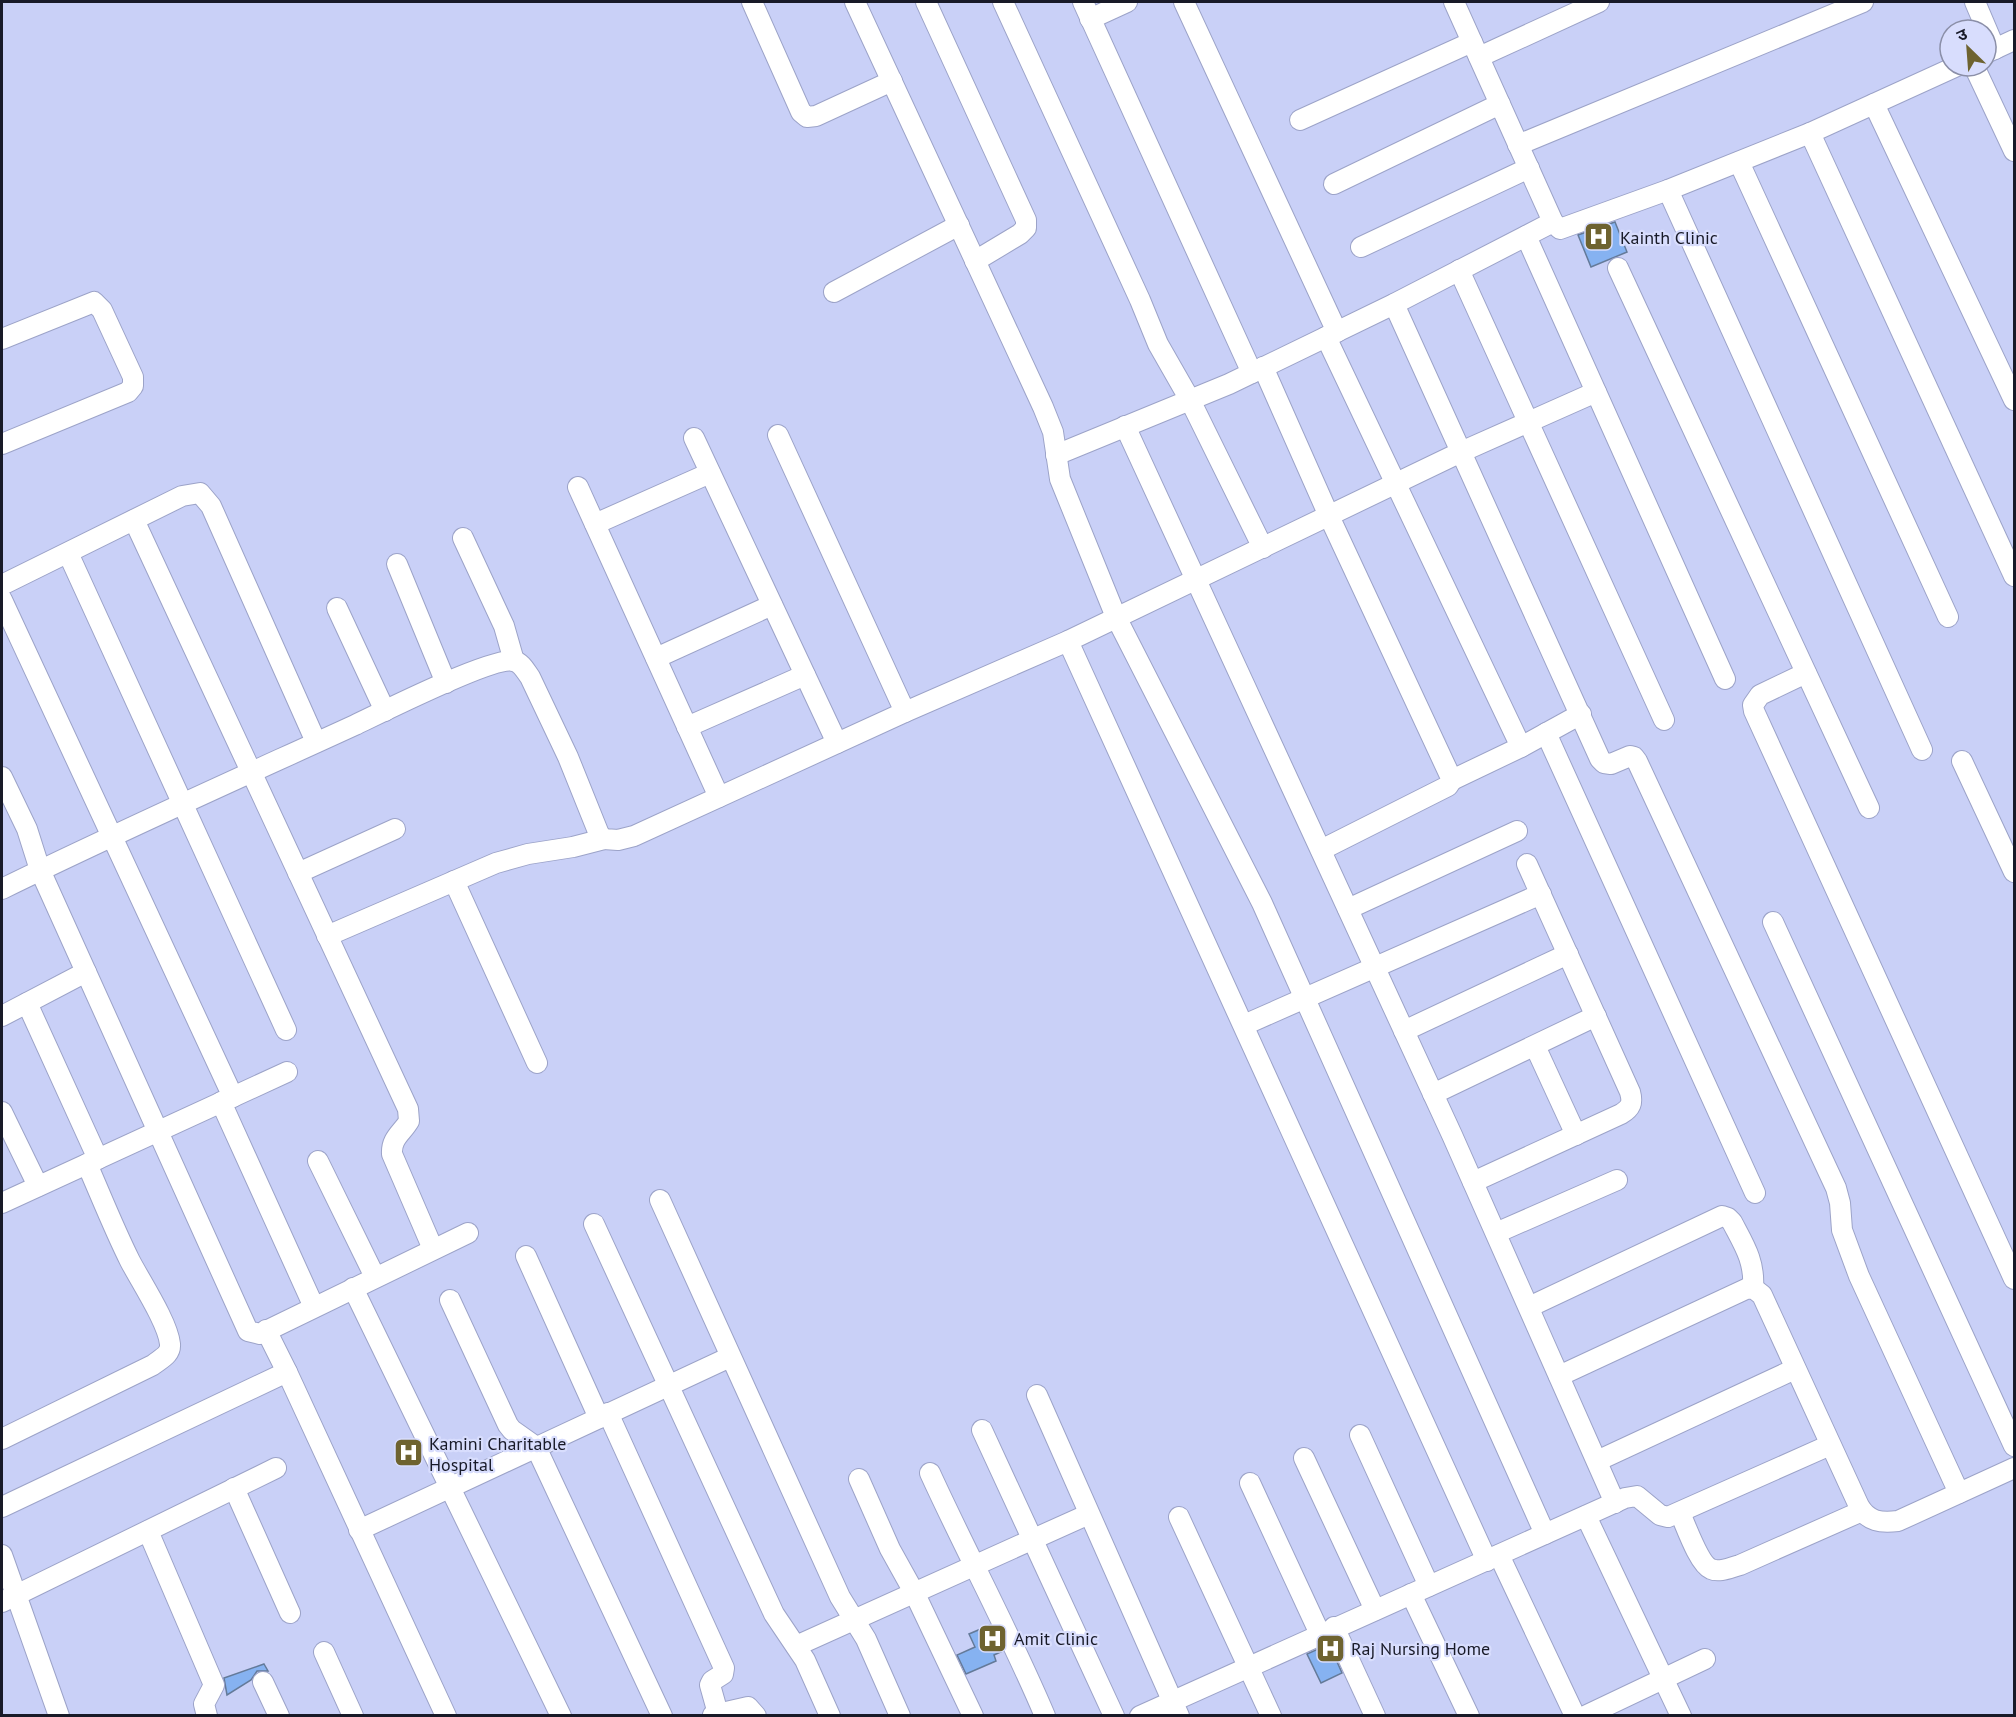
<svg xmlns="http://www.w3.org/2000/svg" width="2016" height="1717" font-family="'PT Sans','Noto Sans Devanagari',sans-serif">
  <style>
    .building { fill: #86b2f1; stroke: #647a99; stroke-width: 1.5 }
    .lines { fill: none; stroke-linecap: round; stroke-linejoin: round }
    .minor-casing { stroke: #9ca3c8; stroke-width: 22 }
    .minor { stroke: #fff; stroke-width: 20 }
    .labels { text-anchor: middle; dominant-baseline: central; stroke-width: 4.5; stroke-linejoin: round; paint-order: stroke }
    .poi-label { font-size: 18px; fill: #181a28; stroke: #d8ddfd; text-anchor: start }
  </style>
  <rect width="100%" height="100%" fill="#c9d0f7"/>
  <g class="building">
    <path d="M1615 222 1627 252 1591 267 1578 235Z"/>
    <path d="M990 1625 1003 1651 994 1655 996 1661 966 1674 957 1655 975 1647 969 1634Z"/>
    <path d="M1329 1644 1342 1673 1321 1683 1307 1654Z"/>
    <path d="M264 1664 268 1671H257L251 1680 227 1695 224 1678Z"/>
  </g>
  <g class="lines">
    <defs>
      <g id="minor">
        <path d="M752 2 801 112 807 117 816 116 892 81"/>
        <path d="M855 2 1043 407 1053 432 1060 479 1116 617 1262 903 1545 1534"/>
        <path d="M926 2 1026 220V228L1020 234 975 261"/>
        <path d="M1003 2 1140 300 1158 344 1190 400 1263 548"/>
        <path d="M1083 2 1252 373"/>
        <path d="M1184 2 1337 332"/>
        <path d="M1454 2 1553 222 1560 229 1668 190 1810 133 1957 66"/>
        <path d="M1975 2 1995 49"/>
        <path d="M1090 19 1127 2"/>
        <path d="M1986 53 2014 40"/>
        <path d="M1479 57 1599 2"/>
        <path d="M1974 66 2014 151"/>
        <path d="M1874 104 2014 400"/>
        <path d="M1300 120 1472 42"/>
        <path d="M1810 133 2014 576"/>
        <path d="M1518 145 1863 2"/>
        <path d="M1739 162 1948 617"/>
        <path d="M1334 184 1500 104"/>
        <path d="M1668 190 1922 750"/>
        <path d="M1526 236 1725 679"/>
        <path d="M1361 247 1529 168"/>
        <path d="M1618 268 1869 808"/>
        <path d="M1459 270 1664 720"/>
        <path d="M834 292 959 225"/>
        <path d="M1394 304 1600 759 1604 763 1611 764 1630 756 1634 757 1637 761 1836 1188 1840 1203 1842 1230 1859 1276 1959 1493"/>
        <path d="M1326 337 1521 747"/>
        <path d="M2 339 94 302 102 310 133 377V386L128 392 2 444"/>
        <path d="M1263 367 1329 516 1452 780 1448 786 1321 850"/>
        <path d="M1125 426 1452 1135 1615 1503"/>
        <path d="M778 435 905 712"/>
        <path d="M694 438 837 743"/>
        <path d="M1056 455 1229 384 1394 304 1553 222"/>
        <path d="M578 487 719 797"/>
        <path d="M134 520 408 1109 409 1121C402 1133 391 1138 392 1154L433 1249"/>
        <path d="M595 524 710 473"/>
        <path d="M463 538 504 626 514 661"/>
        <path d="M68 553 286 1030"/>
        <path d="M397 564 446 683"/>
        <path d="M2 585 182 496 200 493 211 506 316 742"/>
        <path d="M2 600 233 1097"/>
        <path d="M337 608 385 711"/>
        <path d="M1068 641 1487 1561"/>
        <path d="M656 658 772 605"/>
        <path d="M1806 673 1760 695 1753 705 1754 711 2014 1279"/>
        <path d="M687 727 805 675"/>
        <path d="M1546 733 1755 1193"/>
        <path d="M1962 761 2014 872"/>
        <path d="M2 777 27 829 40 870 248 1331 260 1334 468 1233"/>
        <path d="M1452 780 1521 747 1581 714"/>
        <path d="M298 873 395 829"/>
        <path d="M454 881 537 1063"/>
        <path d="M2 889C118 832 237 779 355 725 380 713 494 656 514 661 522 663 526 672 530 677L568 757 599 834 604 839 618 840 634 836 905 712 1068 641 1461 452 1596 392"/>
        <path d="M1348 909 1517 831"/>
        <path d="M1773 922 2014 1446"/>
        <path d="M327 936 496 863 528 854 573 847 604 839"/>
        <path d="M27 1003 98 1159"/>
        <path d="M2 1016 86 972"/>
        <path d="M1244 1025 1541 894"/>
        <path d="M1404 1031 1568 954"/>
        <path d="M1535 1046 1576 1135"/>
        <path d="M1433 1094 1596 1016"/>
        <path d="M221 1102 314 1307"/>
        <path d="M2 1112 38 1186"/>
        <path d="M318 1161 375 1277"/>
        <path d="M1473 1182 1621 1114C1631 1108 1633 1103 1630 1092L1527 864"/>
        <path d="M660 1200 840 1597 866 1639 900 1716"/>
        <path d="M2 1203 287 1072"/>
        <path d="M594 1224 774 1614 805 1660 830 1716"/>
        <path d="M1496 1233 1617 1180"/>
        <path d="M526 1256 599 1418"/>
        <path d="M353 1288 561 1716"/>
        <path d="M450 1300 508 1425 512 1430 536 1447 662 1716"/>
        <path d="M1529 1307 1722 1216 1728 1218 1732 1222C1744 1245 1755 1261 1753 1288"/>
        <path d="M266 1330 287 1372 446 1716"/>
        <path d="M1559 1376 1746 1289 1753 1288 1762 1295 1859 1506C1868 1522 1881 1523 1898 1521L2014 1468"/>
        <path d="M1037 1395 1179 1716"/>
        <path d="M608 1413 724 1668 723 1674 712 1681 710 1685 717 1710 713 1716"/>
        <path d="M982 1430 1114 1716"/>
        <path d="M1360 1435 1429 1586"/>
        <path d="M2 1439 153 1365C160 1359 171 1355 170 1344 168 1323 141 1282 130 1261 114 1229 101 1196 87 1164"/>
        <path d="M1304 1458 1375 1610"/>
        <path d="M1597 1461 1795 1369"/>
        <path d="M930 1473C967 1554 1010 1633 1045 1716"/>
        <path d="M859 1479 890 1549 915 1594 973 1716"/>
        <path d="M1250 1483 1320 1634"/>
        <path d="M234 1488 290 1613"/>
        <path d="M2 1507 287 1372"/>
        <path d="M1680 1513C1686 1526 1699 1564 1711 1569 1720 1573 1731 1567 1740 1565L1862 1511"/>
        <path d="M1586 1516 1681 1716"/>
        <path d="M1179 1517 1271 1716"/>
        <path d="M359 1530 730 1357"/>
        <path d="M148 1531 214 1685 204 1704 207 1716"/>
        <path d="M2 1555 59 1716"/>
        <path d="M1499 1555 1575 1716"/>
        <path d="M1411 1594 1469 1716"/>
        <path d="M2 1602 276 1468"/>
        <path d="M1334 1627 1375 1716"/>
        <path d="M796 1646 1089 1514"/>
        <path d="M324 1652 353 1716"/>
        <path d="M263 1682 279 1716"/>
        <path d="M713 1715 748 1707 756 1716"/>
        <path d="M1140 1716 1625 1498 1637 1496 1660 1515 1668 1517 1830 1445"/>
        <path d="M1585 1716 1705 1659"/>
      </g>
    </defs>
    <use href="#minor" class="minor-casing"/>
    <use href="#minor" class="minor"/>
  </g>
  <defs>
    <symbol id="hospital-square" viewBox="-11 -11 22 22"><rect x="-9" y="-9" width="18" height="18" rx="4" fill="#6e6330" stroke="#d8ddfd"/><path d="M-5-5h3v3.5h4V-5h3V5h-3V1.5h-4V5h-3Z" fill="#fff"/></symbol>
  </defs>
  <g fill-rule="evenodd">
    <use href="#hospital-square" x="1582" y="220" width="33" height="33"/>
    <use href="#hospital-square" x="392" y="1436" width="33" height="33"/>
    <use href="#hospital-square" x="976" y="1622" width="33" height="33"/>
    <use href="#hospital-square" x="1314" y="1632" width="33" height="33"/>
  </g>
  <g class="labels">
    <g class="poi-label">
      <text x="1620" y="237">Kainth Clinic</text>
      <text x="429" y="1443">Kamini Charitable<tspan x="429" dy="21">Hospital</tspan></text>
      <text x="1014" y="1638">Amit Clinic</text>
      <text x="1351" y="1648">Raj Nursing Home</text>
    </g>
  </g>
  <rect width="2016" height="1717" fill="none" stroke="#181a28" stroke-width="6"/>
  <g transform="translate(1968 48) rotate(335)"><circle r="28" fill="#d8ddfd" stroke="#8b8fa8" stroke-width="1.5"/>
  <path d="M0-4.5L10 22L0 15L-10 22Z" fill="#6e6330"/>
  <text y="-9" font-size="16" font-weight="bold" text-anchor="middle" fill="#181a28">उ</text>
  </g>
</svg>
